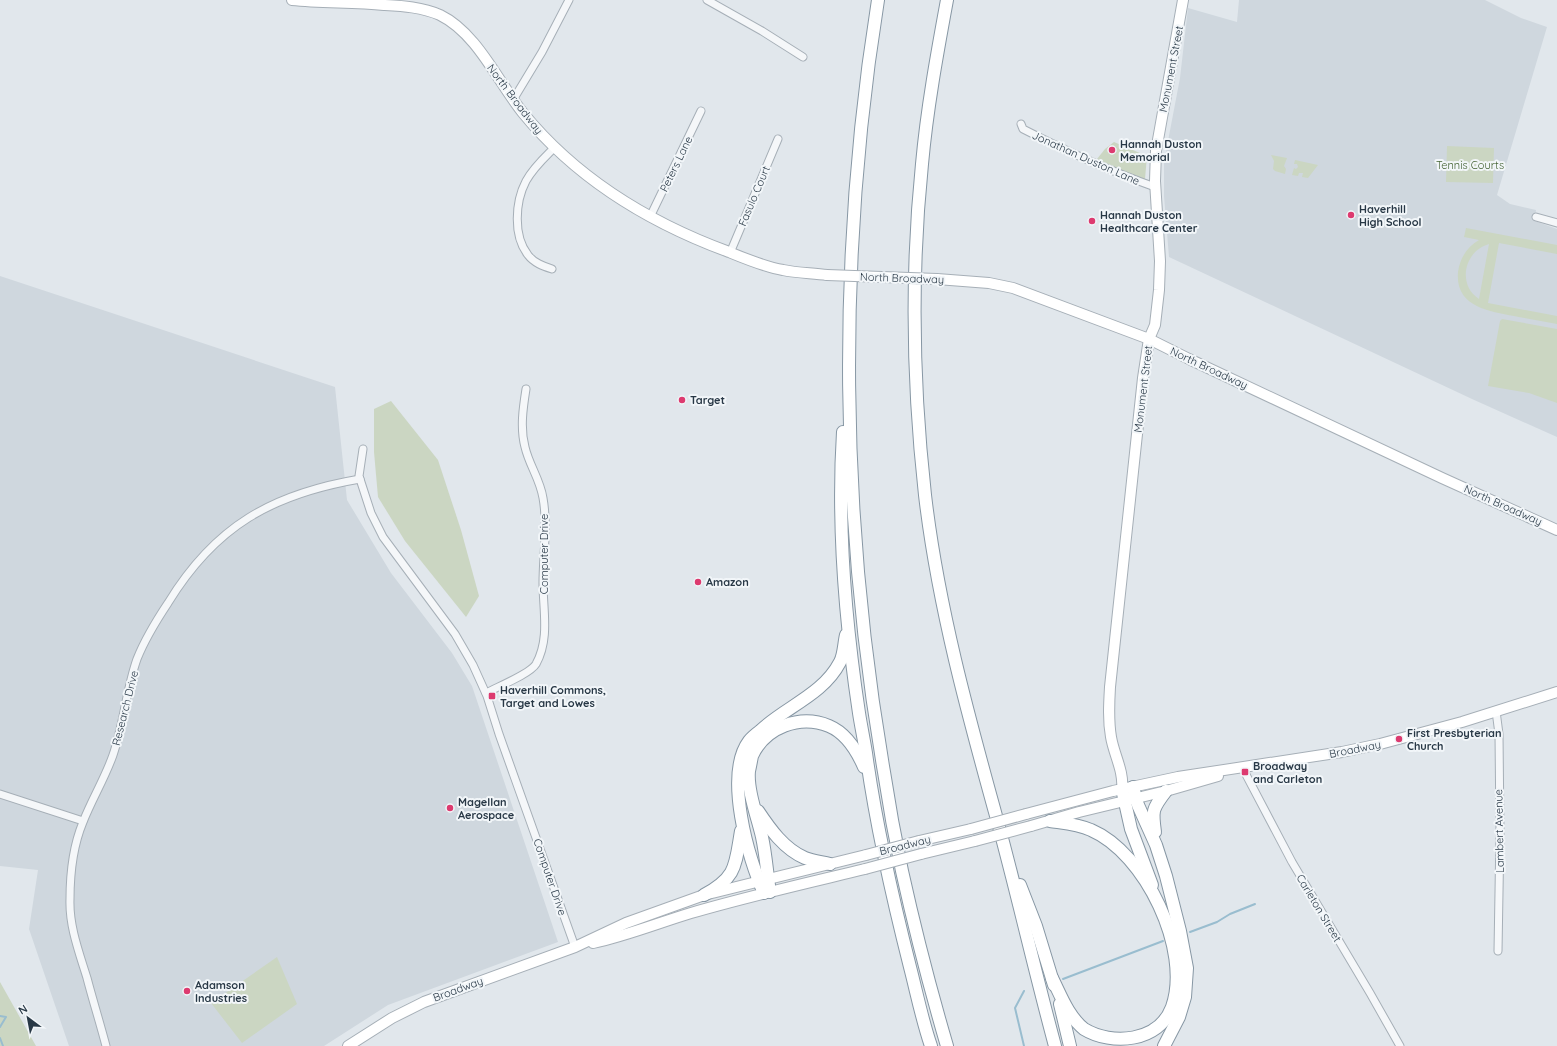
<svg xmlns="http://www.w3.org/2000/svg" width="1557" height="1046" font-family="Quicksand,sans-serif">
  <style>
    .built { fill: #cfd7de }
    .green { fill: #cbd6c2; fill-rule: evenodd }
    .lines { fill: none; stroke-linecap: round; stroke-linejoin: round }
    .stream { stroke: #99bdcf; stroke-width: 2 }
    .street-casing { stroke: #a6afb7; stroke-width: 9 }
    .secondary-casing { stroke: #a6afb7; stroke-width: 12 }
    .highway-casing { stroke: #8797a4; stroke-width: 14 }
    .street { stroke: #f5f7f9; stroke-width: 7 }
    .secondary { stroke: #fff; stroke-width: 10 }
    .highway { stroke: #fff; stroke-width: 12 }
    .secondary-bridge-casing { stroke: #a6afb7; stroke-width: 12; stroke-linecap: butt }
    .secondary-bridge { stroke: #fff; stroke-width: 10 }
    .poi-dot { fill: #dd3a6f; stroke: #f2f6f9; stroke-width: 1.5 }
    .labels { text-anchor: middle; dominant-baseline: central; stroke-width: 4; stroke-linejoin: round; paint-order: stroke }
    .street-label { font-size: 11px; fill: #283846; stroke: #f2f6f9 }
    .poi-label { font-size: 11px; font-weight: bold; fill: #283846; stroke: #f2f6f9; text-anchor: start }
    .park-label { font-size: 11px; fill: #446333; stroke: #f2f6f9 }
  </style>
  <rect width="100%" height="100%" fill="#e1e7ec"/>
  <g class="built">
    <path d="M1239 0H1485L1521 18 1547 27 1497 195 1510 204 1536 210 1535 221 1557 229V437L1472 399 1169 257 1164 196V162L1180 78 1188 8 1237 22Z"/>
    <path d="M0 276 335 387 347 500 391 573 452 653 472 686 558 942 388 1005 324 1046H69L29 929 38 870 0 866Z"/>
  </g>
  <g class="green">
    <path d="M1114 142 1147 156 1145 179 1138 178 1097 159 1105 149Z"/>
    <path d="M1447 146 1494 148 1493 183 1446 182Z"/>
    <path d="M1271 155 1287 158 1284 166 1286 169 1285 174 1275 171 1273 169 1274 161Z"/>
    <path d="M1295 160 1318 165 1308 178 1302 177 1303 173H1299L1298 176 1292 175 1294 168 1296 169 1298 167 1297 164H1294Z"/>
    <path d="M1466 228 1557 245V254L1499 243 1488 303 1557 316V324C1543 321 1529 319 1514 316 1489 311 1455 307 1458 272 1460 258 1467 247 1479 240L1464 237ZM1489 244 1479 299C1457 285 1464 251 1489 244Z"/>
    <path d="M1502 319 1557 329V403L1529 393 1488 386 1500 321Z"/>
    <path d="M391 401 438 460 461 530 479 596 466 617 405 541 378 497 374 452V409Z"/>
    <path d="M277 957 297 1004 242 1043 211 1003Z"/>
    <path d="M0 982 36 1046H0Z"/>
  </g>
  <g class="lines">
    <g class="stream">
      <path d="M1190 932 1217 922 1230 914 1255 904"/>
      <path d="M1063 979 1163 941"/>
      <path d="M1024 991 1015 1008 1024 1046"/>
      <path d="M0 1016 6 1017 0 1027"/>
      <path d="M0 1038 3 1046"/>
    </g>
    <defs>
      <g id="street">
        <path d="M707 0 762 31 803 57"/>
        <path d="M513 100 542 52 569 0"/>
        <path d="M1021 124 1023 129C1066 151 1110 171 1155 187"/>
        <path d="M650 217 701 111"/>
        <path d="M1536 217 1557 223"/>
        <path d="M730 253 778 139"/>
        <path d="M552 269C543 266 534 263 528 255 513 236 515 202 526 181 533 168 544 158 554 148"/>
        <path d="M363 449 359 476 371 513 383 537 455 634 473 665 487 696 499 734 575 947"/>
        <path d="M486 693C497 687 530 674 536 664 550 639 543 610 543 583 543 555 548 526 543 498 540 479 529 465 525 447 520 428 523 408 526 389"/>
        <path d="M1496 711 1499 734 1500 833 1498 951"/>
        <path d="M1242 767 1292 862 1370 993 1400 1046"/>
        <path d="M0 794 83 821"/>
        <path d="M106 1046C100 1023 93 1001 87 978 79 952 69 926 70 899 70 873 73 846 83 822 92 799 105 778 113 755 124 723 126 690 137 659 145 639 156 621 168 603 215 526 272 494 360 479"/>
      </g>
      <g id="secondary">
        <path d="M292 0C322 3 353 2 384 5 402 6 422 7 440 15 477 33 498 82 523 113 577 179 650 223 729 252 746 259 765 267 783 270 797 273 813 273 827 275"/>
        <path d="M937 279 989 283 1013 288 1149 339 1189 359 1442 478 1557 530"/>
        <path d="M1122 789C1124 771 1114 755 1111 737 1108 720 1109 704 1110 687L1143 378 1149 339 1155 325 1159 290 1160 261 1155 181 1156 151 1183 0"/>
        <path d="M1026 814 1113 791 1178 777 1342 752 1380 744 1462 722 1557 692"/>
        <path d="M1031 826 1079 812 1166 791 1218 776"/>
        <path d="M919 841 971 829"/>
        <path d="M921 854 975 841"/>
        <path d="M593 943C626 936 658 923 691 913 749 896 807 883 865 869"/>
        <path d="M348 1046 392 1018 424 1002 575 947 626 923 704 895 866 855"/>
      </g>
      <g id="highway">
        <path d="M878 0C837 255 840 517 884 772 889 805 895 838 902 871 915 930 930 988 947 1046"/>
        <path d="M947 0C937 54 927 109 922 164 911 271 913 387 925 495 938 606 968 715 998 823 1018 897 1035 972 1055 1046"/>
        <path d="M843 432C837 526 845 620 859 713 861 726 864 740 866 753 876 826 892 896 910 967 917 994 922 1020 931 1046"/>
        <path d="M1133 787 1138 805 1156 845 1166 876 1180 931 1187 968 1185 997 1179 1017 1164 1046"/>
        <path d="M1122 789 1131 829 1152 885"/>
        <path d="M758 811C770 829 784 849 805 858 812 861 822 862 830 864"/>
        <path d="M1050 821C1063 823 1078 824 1091 830 1145 853 1192 950 1172 1007 1159 1042 1112 1046 1084 1029 1068 1016 1061 996 1052 978"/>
        <path d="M1155 832C1152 811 1152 809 1166 791"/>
        <path d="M1020 885 1036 926 1054 985"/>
        <path d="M770 892C767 874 766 855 762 837 758 819 747 790 749 771 750 767 751 761 752 756 765 727 800 714 829 726 846 733 857 751 864 767"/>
        <path d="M764 893C748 859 724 774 749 741 752 737 756 734 760 731 785 707 823 695 840 662 844 655 844 643 846 635"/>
        <path d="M704 895C737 877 735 866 741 831"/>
        <path d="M1060 1004 1070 1046"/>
      </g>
    </defs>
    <use href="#street" class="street-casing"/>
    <use href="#secondary" class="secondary-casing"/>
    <use href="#highway" class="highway-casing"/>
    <use href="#street" class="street"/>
    <use href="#secondary" class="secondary"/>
    <use href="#highway" class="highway"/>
    <defs>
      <g id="secondary-bridge">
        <path d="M827 275 937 279"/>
        <path d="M971 829 1026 814"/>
        <path d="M975 841 1031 826"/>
        <path d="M866 855 919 841"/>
        <path d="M865 869 921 854"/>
      </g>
    </defs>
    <use href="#secondary-bridge" class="secondary-bridge-casing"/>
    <use href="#secondary-bridge" class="secondary-bridge"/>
  </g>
  <g class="poi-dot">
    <circle cx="1112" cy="150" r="4"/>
    <circle cx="1351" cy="215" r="4"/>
    <circle cx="1092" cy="221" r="4"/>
    <circle cx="682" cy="400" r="4"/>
    <circle cx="698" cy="582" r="4"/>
    <rect x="488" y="692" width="8" height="8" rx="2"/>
    <circle cx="1399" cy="739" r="4"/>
    <rect x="1241" y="768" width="8" height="8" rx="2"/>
    <circle cx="450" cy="808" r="4"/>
    <circle cx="187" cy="991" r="4"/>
  </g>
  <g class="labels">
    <g class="street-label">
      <text transform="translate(1171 69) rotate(-79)">Monument Street</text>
      <text transform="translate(515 99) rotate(53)">North Broadway</text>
      <text transform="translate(1086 158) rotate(24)">Jonathan Duston Lane</text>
      <text transform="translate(676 164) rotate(-64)">Peters Lane</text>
      <text transform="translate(754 196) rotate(-67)">Fasulo Court</text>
      <text transform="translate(902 278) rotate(2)">North Broadway</text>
      <text transform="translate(1209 368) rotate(25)">North Broadway</text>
      <text transform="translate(1143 389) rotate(-83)">Monument Street</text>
      <text transform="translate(1503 505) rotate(24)">North Broadway</text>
      <text transform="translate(544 554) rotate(-90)">Computer Drive</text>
      <text transform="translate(125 708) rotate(-76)">Research Drive</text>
      <text transform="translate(1355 749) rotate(-11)">Broadway</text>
      <text transform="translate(1499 831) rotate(-91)">Lambert Avenue</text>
      <text transform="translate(905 845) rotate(-14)">Broadway</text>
      <text transform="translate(550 877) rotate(71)">Computer Drive</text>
      <text transform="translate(1319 908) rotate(59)">Carleton Street</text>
      <text transform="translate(458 989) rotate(-20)">Broadway</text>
    </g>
    <g class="poi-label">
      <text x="1120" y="144">Hannah Duston<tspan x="1120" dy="13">Memorial</tspan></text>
      <text x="1359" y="209">Haverhill<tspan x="1359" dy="13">High School</tspan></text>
      <text x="1100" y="215">Hannah Duston<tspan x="1100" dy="13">Healthcare Center</tspan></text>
      <text x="690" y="400">Target</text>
      <text x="706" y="582">Amazon</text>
      <text x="500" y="690">Haverhill Commons,<tspan x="500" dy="13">Target and Lowes</tspan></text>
      <text x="1407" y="733">First Presbyterian<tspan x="1407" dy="13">Church</tspan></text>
      <text x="1253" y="766">Broadway<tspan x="1253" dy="13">and Carleton</tspan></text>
      <text x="458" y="802">Magellan<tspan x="458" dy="13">Aerospace</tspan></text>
      <text x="195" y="985">Adamson<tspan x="195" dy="13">Industries</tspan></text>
    </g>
    <g class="park-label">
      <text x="1470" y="165">Tennis Courts</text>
    </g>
  </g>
  <g transform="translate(28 1018) rotate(328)" stroke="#f2f6f9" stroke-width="3" paint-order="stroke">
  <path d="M0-3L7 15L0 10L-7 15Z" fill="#283846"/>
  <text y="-6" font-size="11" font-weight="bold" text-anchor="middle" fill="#283846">N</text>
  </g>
</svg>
